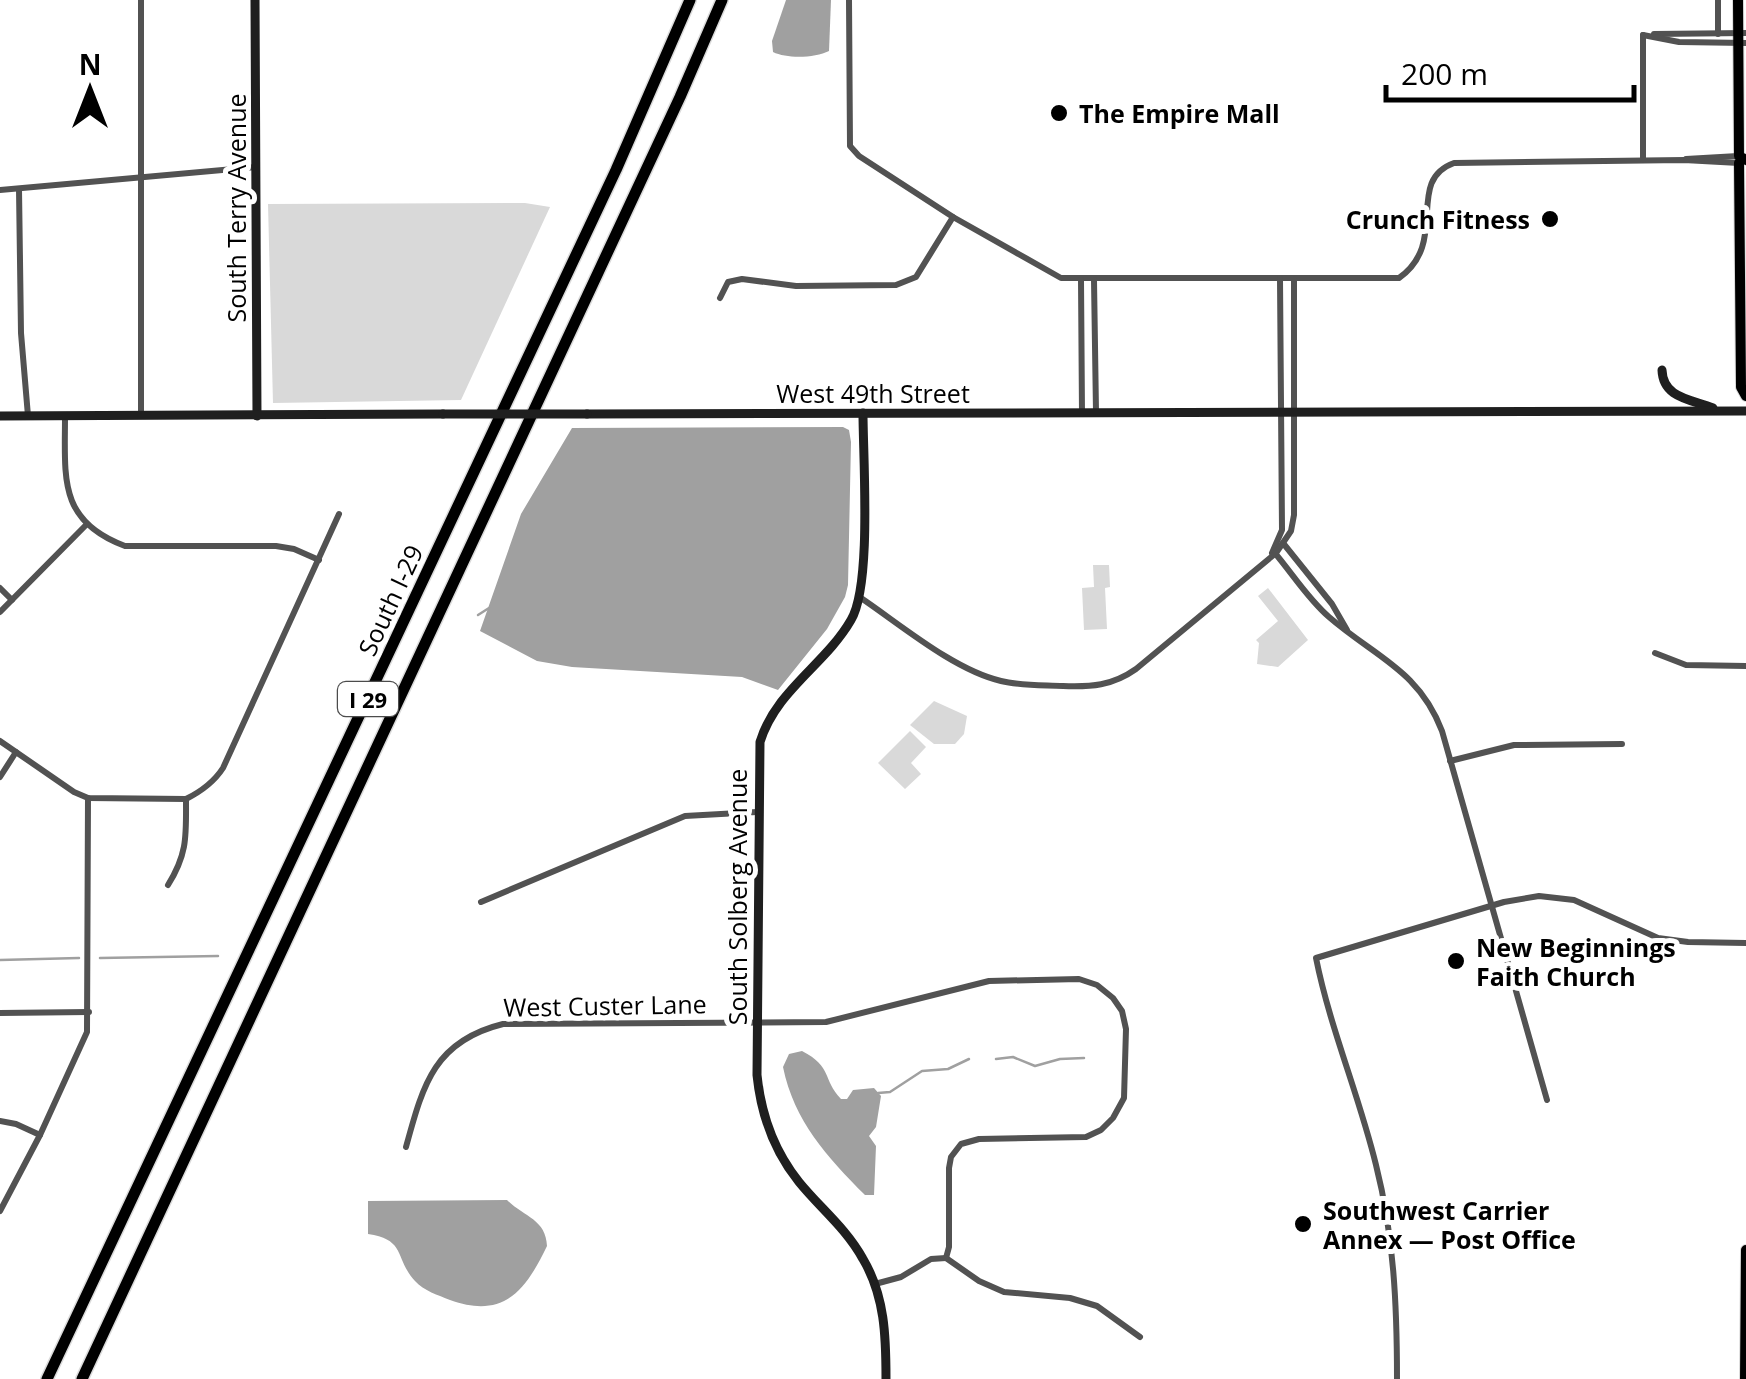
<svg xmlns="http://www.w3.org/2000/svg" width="1746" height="1379" font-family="'Open Sans',sans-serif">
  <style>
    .green { fill: #d9d9d9 }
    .water { fill: #a0a0a0 }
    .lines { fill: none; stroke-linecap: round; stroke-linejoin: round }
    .stream { stroke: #a0a0a0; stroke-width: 2.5 }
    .primary-casing { stroke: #dbdbdb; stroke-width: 12 }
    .highway-casing { stroke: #dbdbdb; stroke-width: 14 }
    .street { stroke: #525252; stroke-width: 6 }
    .secondary { stroke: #1f1f1f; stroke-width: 9 }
    .primary { stroke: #000; stroke-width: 10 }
    .highway { stroke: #000; stroke-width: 11 }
    .secondary-bridge { stroke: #1f1f1f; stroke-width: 9 }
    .poi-dot { fill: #000; stroke: #fff; stroke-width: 4 }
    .labels { text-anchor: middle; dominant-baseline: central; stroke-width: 10; stroke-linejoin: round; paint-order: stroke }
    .shield { fill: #fff; stroke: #4c4c4c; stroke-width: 2.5 }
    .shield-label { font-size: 22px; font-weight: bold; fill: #000 }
    .poi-label { font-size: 25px; font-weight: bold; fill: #000; stroke: #fff; text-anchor: start }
    .street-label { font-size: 25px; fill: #000; stroke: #fff }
  </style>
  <rect width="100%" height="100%" fill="#fff"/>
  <g class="green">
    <path d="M525 203 550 207 461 400 273 403 268 204Z"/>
    <path d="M1093 565H1109L1110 587 1105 588 1107 629 1084 630 1082 588 1094 587Z"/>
    <path d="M1268 588 1308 640 1278 667 1257 664 1259 643 1256 640 1278 621 1258 596Z"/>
    <path d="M934 701 967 716 964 734 955 744H934L910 725Z"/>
    <path d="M910 731 926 747 911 763 921 774 905 789 878 763Z"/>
  </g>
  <g class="water">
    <path d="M786 0H831L829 51C815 58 787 59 773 52L772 41Z"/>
    <path d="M843 427 849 430 851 442 848 585 845 597 827 629 778 690 742 677 572 667 537 661 480 631 521 514 572 428Z"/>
    <path d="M802 1051C833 1067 822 1079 841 1099H847L853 1090 874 1088 881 1096 876 1127 869 1136 876 1146 874 1195H865C827 1157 794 1121 783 1067L789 1054Z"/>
    <path d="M507 1200C524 1217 546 1219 547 1246 525 1292 503 1319 450 1300 438 1295 424 1291 415 1281 394 1258 407 1240 368 1234V1201Z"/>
  </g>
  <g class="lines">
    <g class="stream">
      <path d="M478 615 489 608"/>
      <path d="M100 958 218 956"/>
      <path d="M0 960 79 958"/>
      <path d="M996 1059 1013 1057 1035 1066 1060 1059 1084 1058"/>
      <path d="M878 1093 890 1092 922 1071 948 1069 969 1059"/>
    </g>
    <defs>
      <g id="primary">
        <path d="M1738 0 1739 156 1746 160"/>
        <path d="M1739 163 1741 387 1746 396"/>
        <path d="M1745 1379 1746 1250"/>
      </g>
      <g id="highway">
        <path d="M47 1379 616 170 690 0"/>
        <path d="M82 1379 680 97 722 0"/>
      </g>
    </defs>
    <use href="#primary" class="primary-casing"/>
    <use href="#highway" class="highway-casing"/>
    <g class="street">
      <path d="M141 0V416"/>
      <path d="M849 0 850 146 859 156 953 217 1061 278H1399C1450 242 1404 181 1454 163L1684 160 1739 163"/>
      <path d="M1718 0V34"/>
      <path d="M1654 34 1746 33"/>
      <path d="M1643 35V160"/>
      <path d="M1643 35 1679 42 1746 43"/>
      <path d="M1686 159 1738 156"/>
      <path d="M19 189 21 333 28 416"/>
      <path d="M0 190 256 167"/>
      <path d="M1081 280 1082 414"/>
      <path d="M1094 280 1096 412"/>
      <path d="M720 298 728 282 742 279 796 286 896 285 916 277 953 217"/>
      <path d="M65 416C65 478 58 521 125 546H276L294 549 319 560"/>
      <path d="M1283 543 1332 604 1347 630"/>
      <path d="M1274 552C1292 573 1308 599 1329 617 1375 657 1419 670 1442 731L1547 1100"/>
      <path d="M1272 553 1282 530 1280 279"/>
      <path d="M0 588 12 600"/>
      <path d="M861 598C901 625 954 670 1001 681 1021 686 1042 685 1063 686 1091 687 1112 686 1136 669L1276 553 1291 531 1294 515V279"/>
      <path d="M0 612 86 525"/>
      <path d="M1655 653 1686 665 1746 666"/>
      <path d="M0 741 74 792 88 798 186 799C202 791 214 782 223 768L339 514"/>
      <path d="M1450 761 1514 745 1622 744"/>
      <path d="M0 777 16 752"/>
      <path d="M168 885C188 853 186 835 186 799"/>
      <path d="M481 902 685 816 757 812"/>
      <path d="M0 1013 89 1012"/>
      <path d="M0 1121 16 1124 40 1135"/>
      <path d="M406 1147C423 1085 434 1041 503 1024L826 1022 989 981 1079 979 1097 985 1113 998 1122 1011 1126 1029 1124 1098 1113 1118 1101 1130 1086 1137 979 1139 961 1144 951 1157 949 1168V1247L946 1258"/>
      <path d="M0 1211 40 1135 87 1032 88 798"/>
      <path d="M946 1258 979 1281 1004 1292 1070 1298 1097 1306 1140 1337"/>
      <path d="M875 1284 901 1277 931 1259 946 1258"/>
      <path d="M1397 1379C1397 1306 1394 1236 1376 1165 1359 1095 1330 1028 1316 958L1504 902 1539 896 1574 900 1658 938 1688 942 1746 943"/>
    </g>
    <g class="secondary">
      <path d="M255 0 257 416"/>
      <path d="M1662 370C1663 398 1690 399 1713 408"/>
      <path d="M863 413C863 459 872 585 851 620 825 665 776 690 760 742L757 1075C761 1114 774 1151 799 1182 820 1208 846 1228 863 1259 885 1296 886 1337 886 1379"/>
      <path d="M587 414 1746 411"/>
      <path d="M0 416 443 414"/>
    </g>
    <use href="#primary" class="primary"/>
    <use href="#highway" class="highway"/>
    <path class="secondary-bridge" d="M443 414H587"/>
  </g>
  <g class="poi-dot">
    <circle cx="1059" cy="113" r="10"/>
    <circle cx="1550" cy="219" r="10"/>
    <circle cx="1456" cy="961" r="10"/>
    <circle cx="1303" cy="1224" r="10"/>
  </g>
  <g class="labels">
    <rect class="shield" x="338" y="682" width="60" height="34" rx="8"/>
    <g class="shield-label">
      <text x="368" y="699">I 29</text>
    </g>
    <g class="poi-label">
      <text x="1079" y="113">The Empire Mall</text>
      <text x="1530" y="219" text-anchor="end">Crunch Fitness</text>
      <text x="1476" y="947">New Beginnings<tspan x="1476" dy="29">Faith Church</tspan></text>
      <text x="1323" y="1210">Southwest Carrier<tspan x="1323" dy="29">Annex — Post Office</tspan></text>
    </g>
    <g class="street-label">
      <text transform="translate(236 208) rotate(-90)">South Terry Avenue</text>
      <text x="873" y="393">West 49th Street</text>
      <text transform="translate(390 600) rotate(-65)">South I-29</text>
      <text transform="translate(737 897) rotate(-90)">South Solberg Avenue</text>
      <text transform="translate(605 1005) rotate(-1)">West Custer Lane</text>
    </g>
  </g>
  <g transform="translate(90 90)" stroke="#ffffff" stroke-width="8" paint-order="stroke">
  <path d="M0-8L18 38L0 25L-18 38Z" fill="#000000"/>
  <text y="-15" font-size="28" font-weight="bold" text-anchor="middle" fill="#000000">N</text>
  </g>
  <path d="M1386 85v15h248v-15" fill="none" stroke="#000000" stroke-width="5"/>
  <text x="1401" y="85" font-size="30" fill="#000000" stroke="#ffffff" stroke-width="8" paint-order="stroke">200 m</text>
</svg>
